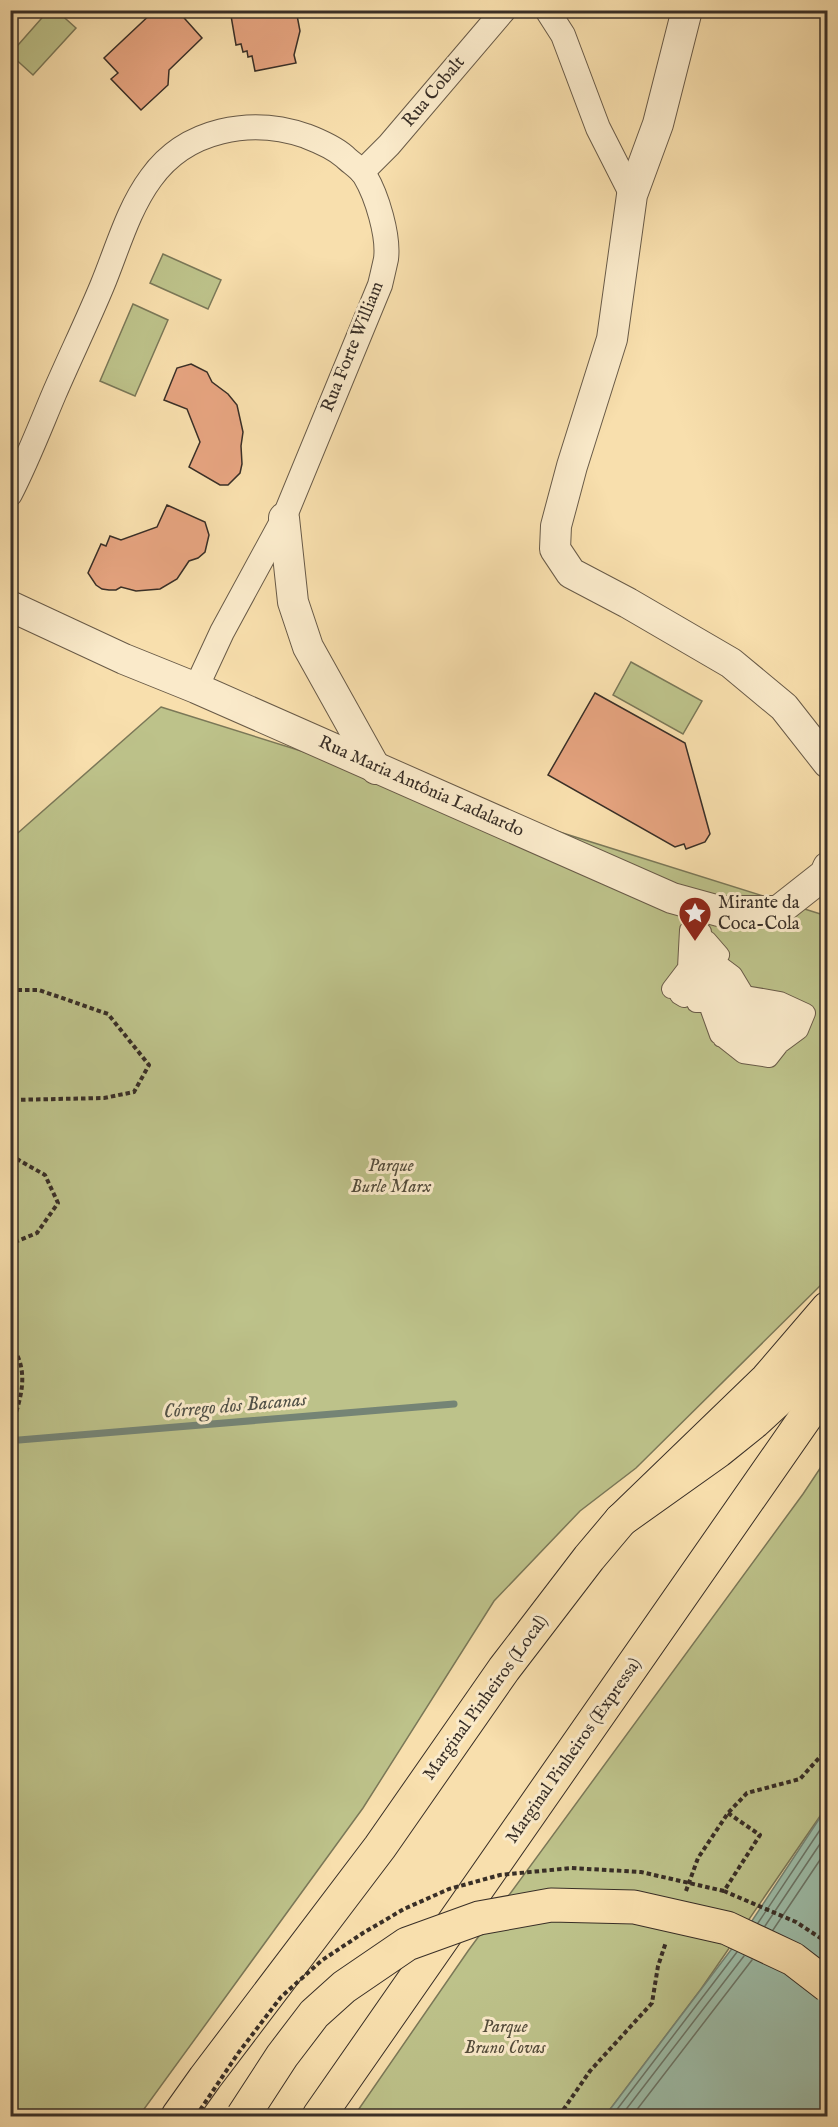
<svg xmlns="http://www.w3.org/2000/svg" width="838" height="2127" font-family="'IM FELL English',serif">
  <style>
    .green { fill: #bdc28a; stroke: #7b7858; stroke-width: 1.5 }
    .water { fill: #9dbda9; stroke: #758475; stroke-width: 1.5 }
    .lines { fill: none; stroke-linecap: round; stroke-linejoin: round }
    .shore { stroke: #6b7668; stroke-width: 1.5 }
    .stream { stroke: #758475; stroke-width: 7 }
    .building { fill: #e6a480; stroke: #392f27; stroke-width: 1.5 }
    .pedestrian-casing { stroke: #695b48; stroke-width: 20 }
    .minor-casing { stroke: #695b48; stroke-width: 26 }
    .tertiary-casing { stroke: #695b48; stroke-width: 32 }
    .primary-casing { stroke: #392f27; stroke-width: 35 }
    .motorway-casing { stroke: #392f27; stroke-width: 35 }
    .path { stroke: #392f27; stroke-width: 4; stroke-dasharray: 4.5 3; stroke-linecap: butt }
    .pedestrian { stroke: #faeaca; stroke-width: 18 }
    .minor { stroke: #faeaca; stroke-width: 24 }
    .tertiary { stroke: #faeaca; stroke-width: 30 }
    .primary { stroke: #f8dfad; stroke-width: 33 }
    .motorway { stroke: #f8dfad; stroke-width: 33 }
    .motorway-bridge-casing { stroke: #392f27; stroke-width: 35; stroke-linecap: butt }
    .path-bridge { stroke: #392f27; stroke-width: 4; stroke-dasharray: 4.5 3; stroke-linecap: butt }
    .motorway-bridge { stroke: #f8dfad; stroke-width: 33 }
    .labels { text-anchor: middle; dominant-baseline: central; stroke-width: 6; stroke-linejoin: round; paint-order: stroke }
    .street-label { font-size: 18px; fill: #392f27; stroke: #faeaca }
    .poi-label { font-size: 18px; fill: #392f27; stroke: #faeaca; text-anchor: start }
    .park-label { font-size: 18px; font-style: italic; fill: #534c3b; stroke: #faeaca }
    .water-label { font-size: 20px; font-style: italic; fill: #525248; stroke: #faeaca }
  </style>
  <rect width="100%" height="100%" fill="#f8dfad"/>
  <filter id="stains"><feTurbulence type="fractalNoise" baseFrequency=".00333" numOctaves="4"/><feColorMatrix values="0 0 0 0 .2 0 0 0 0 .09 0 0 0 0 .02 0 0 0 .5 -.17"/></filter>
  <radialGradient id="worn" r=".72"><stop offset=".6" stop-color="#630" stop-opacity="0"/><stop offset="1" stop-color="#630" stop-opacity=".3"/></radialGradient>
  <g class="green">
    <path d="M48 11H57L76 28 33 75 11 55V53Z"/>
    <path d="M163 254 221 280 208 309 150 283Z"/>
    <path d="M133 304 168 320 135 396 100 381Z"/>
    <path d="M631 662 702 701 683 734 613 695Z"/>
    <path d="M161 707 827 916V1279L636 1468 580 1511 494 1601 363 1808 139 2116H11V839Z"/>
    <path d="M827 1458V1806L701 1989 605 2116H354L468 1951 803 1494Z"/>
  </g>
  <path class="water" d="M827 1807V2116H605L746 1930Z"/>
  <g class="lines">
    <g class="shore">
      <path d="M758 1923 828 1818"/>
      <path d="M765 1926 828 1832"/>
      <path d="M773 1930 828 1848"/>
      <path d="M612 2116 737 1952"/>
      <path d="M621 2116 744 1956"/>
      <path d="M632 2116 752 1960"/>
    </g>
    <path class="stream" d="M19 1440 454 1404"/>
  </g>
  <g class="building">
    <path d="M155 10H177L202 38 169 70 168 85 141 110 111 79 118 73 104 58Z"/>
    <path d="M230 10H296L300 31 294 55 296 63 255 71 252 56 248 57 247 51 243 52 241 44 236 45Z"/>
    <path d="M191 364 207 372 212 382 228 394 237 405 243 432 241 446 242 464 240 473 228 485H220L189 467 200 442 187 409 164 400 177 368Z"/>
    <path d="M167 505 205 522 209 535 205 552 198 558 189 561 177 579 160 589 136 591 121 587 116 590H109L102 589 96 585 88 573 101 544 106 546 110 536 121 540 157 527Z"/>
    <path d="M595 693 685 743 710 834 705 842 686 849 684 844 675 847 548 775Z"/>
  </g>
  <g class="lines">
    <defs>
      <path id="pedestrian" d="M671 989 687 968 689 930 702 932 695 977 679 995 684 998 701 971 707 940 720 955 696 1003H709L723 983 721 966 733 975 745 995 780 1001 806 1013 799 1030 780 1044 769 1058 743 1054 719 1035 710 1010 720 1021 722 1038 761 1050 788 1028 791 1014C761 1013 753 1007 733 986L722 995 718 1003 728 1029 744 1035 763 1039 776 1032V1022L764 1021 744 1003 731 998 728 1006V1022C743 1027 749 1029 764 1027L745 1011 736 1008 733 1023 750 1022 735 1017"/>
      <g id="minor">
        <path d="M547 10 563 35 598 128 632 195"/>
        <path d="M362 172 389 145 504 10"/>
        <path d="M10 494C27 461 40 427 54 394 70 357 87 322 102 286 117 250 128 209 151 178 186 129 251 117 306 136 319 141 335 148 345 157 351 163 361 169 365 176 377 196 389 236 386 259 384 268 382 277 380 285L284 518 222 632 196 688"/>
      </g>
      <g id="tertiary">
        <path d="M687 10 658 124 632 195 612 339 572 466 556 526 555 549 571 573 628 603 731 663 784 707 828 763"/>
        <path d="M284 518 293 602 308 647 376 769"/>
        <path d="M10 606 124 659 196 688 672 898 719 911H778L825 874 828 867"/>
      </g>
      <path id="primary" d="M178 2116 205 2078 380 1847 504 1669 589 1558 621 1520 767 1379 828 1308"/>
      <g id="motorway">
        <path d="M621 1520 718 1451 754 1422 828 1354"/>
        <path d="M319 2116 828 1385"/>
      </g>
    </defs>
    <use href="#pedestrian" class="pedestrian-casing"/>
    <use href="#minor" class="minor-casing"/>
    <use href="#tertiary" class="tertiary-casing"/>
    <use href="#primary" class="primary-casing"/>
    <use href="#motorway" class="motorway-casing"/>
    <g class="path">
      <path d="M10 990H39L108 1014 149 1065 134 1092 104 1098 10 1100"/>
      <path d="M10 1155 45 1175 58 1203 37 1233 10 1244"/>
      <path d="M10 1343C31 1371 21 1399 10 1430"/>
      <path d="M728 1813 760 1835 724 1891 796 1922 828 1943"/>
      <path d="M686 1891 698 1858 728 1813 747 1793 800 1779 828 1748"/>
      <path d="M559 2116 590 2071 652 2003 658 1966 666 1942"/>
    </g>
    <use href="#pedestrian" class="pedestrian"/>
    <use href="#minor" class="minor"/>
    <use href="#tertiary" class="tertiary"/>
    <use href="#primary" class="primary"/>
    <use href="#motorway" class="motorway"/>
    <defs>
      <path id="motorway-bridge" d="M243 2116 282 2056 314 2014 344 1987 407 1944 479 1918 551 1905 634 1907 727 1928 793 1959 828 1986"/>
    </defs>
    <use href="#motorway-bridge" class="motorway-bridge-casing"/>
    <path class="path-bridge" d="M196 2116 239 2052 281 1997 321 1961 363 1933 404 1909 449 1889 500 1875 571 1868 641 1872 724 1891"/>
    <use href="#motorway-bridge" class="motorway-bridge"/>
  </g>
  <defs>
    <symbol id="sight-pin" viewBox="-11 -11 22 30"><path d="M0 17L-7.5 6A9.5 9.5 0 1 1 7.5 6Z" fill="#8f2418" stroke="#faeaca"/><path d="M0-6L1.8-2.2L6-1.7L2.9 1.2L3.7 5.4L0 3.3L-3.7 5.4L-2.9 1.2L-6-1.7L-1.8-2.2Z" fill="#fff"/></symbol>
  </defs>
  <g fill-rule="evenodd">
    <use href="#sight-pin" x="676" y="894" width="38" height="52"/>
  </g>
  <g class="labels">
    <g class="street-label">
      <text transform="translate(434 92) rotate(-50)">Rua Cobalt</text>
      <text transform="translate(353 347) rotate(-68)">Rua Forte William</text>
      <text transform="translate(421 787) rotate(24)">Rua Maria Antônia Ladalardo</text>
      <text transform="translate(486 1698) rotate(-54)">Marginal Pinheiros (Local)</text>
      <text transform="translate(574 1751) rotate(-55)">Marginal Pinheiros (Expressa)</text>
    </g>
    <g class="poi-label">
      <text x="718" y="903">Mirante da<tspan x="718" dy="21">Coca-Cola</tspan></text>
    </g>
    <g class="park-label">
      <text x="391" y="1166">Parque<tspan x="391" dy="21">Burle Marx</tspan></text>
      <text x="505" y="2027">Parque<tspan x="505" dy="21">Bruno Covas</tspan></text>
    </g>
    <g class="water-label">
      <text transform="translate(235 1406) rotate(-5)">Córrego dos Bacanas</text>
    </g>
  </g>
  <rect width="838" height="2127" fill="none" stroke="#f8dfad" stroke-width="36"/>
  <rect x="12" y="12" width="814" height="2103" fill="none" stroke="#392f27" stroke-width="3"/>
  <rect x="18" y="18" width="802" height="2091" fill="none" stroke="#392f27" stroke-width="1.5"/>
  <rect width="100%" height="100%" filter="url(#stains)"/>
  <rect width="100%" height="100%" fill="url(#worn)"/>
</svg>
